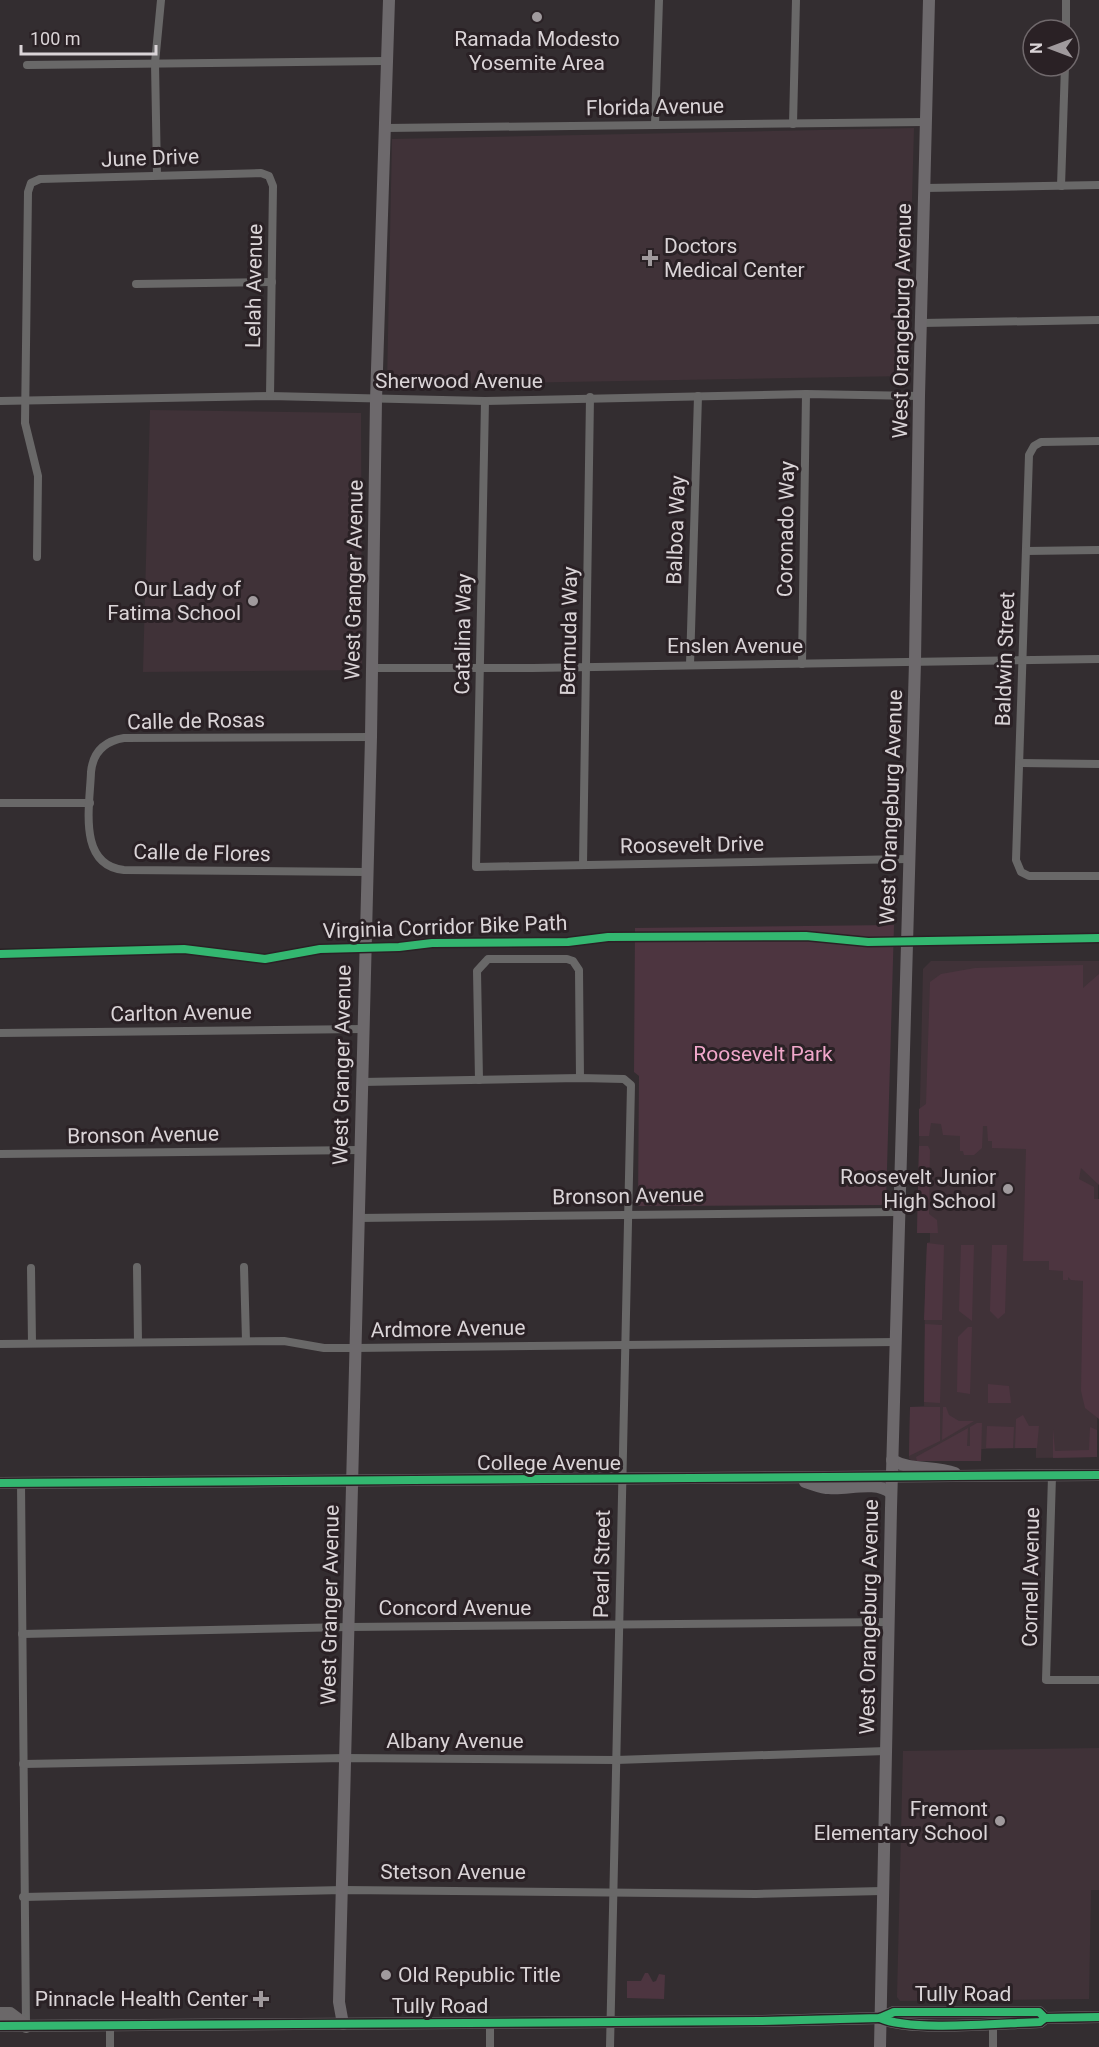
<svg xmlns="http://www.w3.org/2000/svg" width="1099" height="2047" font-family="Roboto,sans-serif">
  <style>
    .built { fill: #403238 }
    .green { fill: #4d3540 }
    .lines { fill: none; stroke-linecap: round; stroke-linejoin: round }
    .street { stroke: #696868; stroke-width: 8 }
    .secondary { stroke: #6d696c; stroke-width: 12 }
    .primary { stroke: #6b6869; stroke-width: 14 }
    .cycleway-casing { stroke: #2a2125; stroke-width: 11 }
    .cycleway { stroke: #33b770; stroke-width: 8 }
    .poi-dot { fill: #a09a9d; stroke: #2a2125; stroke-width: 2 }
    .labels { text-anchor: middle; dominant-baseline: central; stroke-width: 6; stroke-linejoin: round; paint-order: stroke }
    .poi-label { font-size: 21px; fill: #dad4d7; stroke: #2a2125; text-anchor: end }
    .street-label { font-size: 21px; fill: #dad4d7; stroke: #2a2125 }
    .park-label { font-size: 21px; fill: #f0a7ca; stroke: #2a2125 }
  </style>
  <rect width="100%" height="100%" fill="#332d30"/>
  <g class="built">
    <path d="M914 128 907 376 387 385 392 139Z"/>
    <path d="M150 410 361 413 362 670 143 672Z"/>
    <path d="M931 961H1099L1097 1457 1036 1458V1448L981 1449V1461H913L909 1459 910 1407 924 1406 925 1285 927 1243 930 1242V1233H917L923 969Z"/>
    <path d="M1099 1748V1890H1091L1089 1999 900 2001 897 1997 903 1751Z"/>
  </g>
  <g class="green">
    <path d="M894 925 886 1203 881 1205 638 1206 639 1076 634 1072 635 928Z"/>
    <path d="M1083 965V988L1099 974V1185L1081 1168 1079 1179 1094 1187V1199H1099V1419L1085 1408 1081 1391 1083 1281 1071 1280 1068 1277V1280H1063V1271L1049 1270V1261H1023L1026 1149 992 1148V1141H988L987 1126H983L982 1148 974 1155H964L963 1151H960V1136L943 1135 941 1124 931 1123 929 1136H919V1109L926 1104 930 982 941 974 975 968Z"/>
    <path d="M919 1146H928L930 1150 929 1214 937 1220 938 1233H917Z"/>
    <path d="M927 1243 944 1245 942 1320H924Z"/>
    <path d="M961 1245H974L972 1321 959 1311Z"/>
    <path d="M992 1245H1007L1005 1313 998 1319 990 1311Z"/>
    <path d="M925 1324 942 1325 940 1403 924 1402Z"/>
    <path d="M968 1327H972L970 1394 957 1392 958 1337Z"/>
    <path d="M988 1384 1009 1386 1011 1403H988Z"/>
    <path d="M910 1407H940V1441L909 1456Z"/>
    <path d="M943 1407H946L949 1415 959 1421H974L942 1440Z"/>
    <path d="M1023 1415 1029 1426H1039L1037 1448H1015L1016 1419Z"/>
    <path d="M977 1423H982L981 1461H917L916 1457 968 1428 967 1446H970V1427Z"/>
    <path d="M987 1426 1014 1427 1013 1448H986Z"/>
    <path d="M1090 1427 1097 1430V1457L1053 1458V1429L1055 1451 1089 1450Z"/>
    <path d="M645 1973H648L653 1982 656 1981 659 1974 665 1975 664 1999 627 1998V1981H641Z"/>
  </g>
  <g class="lines">
    <g class="street">
      <path d="M1066 30V0"/>
      <path d="M27 65 385 61"/>
      <path d="M793 124 796 0"/>
      <path d="M655 125 659 0"/>
      <path d="M386 128 925 122"/>
      <path d="M157 175 155 63 161 0"/>
      <path d="M1061 186 1065 66"/>
      <path d="M925 188 1099 185"/>
      <path d="M136 284 272 282"/>
      <path d="M922 323 1099 320"/>
      <path d="M0 401 270 396 485 401 806 394 919 396"/>
      <path d="M485 401 476 867 908 859"/>
      <path d="M1099 441 1041 442 1034 446 1029 455 1016 860 1021 872 1029 876H1099"/>
      <path d="M1026 551 1099 550"/>
      <path d="M37 557 38 476 25 423 28 192 31 183 40 179 261 173 269 176 273 186 270 396"/>
      <path d="M802 664 806 394"/>
      <path d="M690 665 698 396"/>
      <path d="M372 668H533L1099 659"/>
      <path d="M1020 763 1099 764"/>
      <path d="M0 803H90"/>
      <path d="M583 865 590 397"/>
      <path d="M366 872 124 870C77 865 90 805 91 772 93 752 105 741 124 738L371 737"/>
      <path d="M0 1033 363 1029"/>
      <path d="M479 1080 477 971 488 959H567L573 961 579 970 580 1078"/>
      <path d="M362 1082 580 1078 624 1079 631 1085 610 2047"/>
      <path d="M0 1154 359 1150"/>
      <path d="M358 1218 899 1212"/>
      <path d="M137 1267 138 1342"/>
      <path d="M244 1267 246 1341"/>
      <path d="M31 1268 32 1343"/>
      <path d="M0 1344 284 1341 324 1348H355L896 1342"/>
      <path d="M1052 1476 1046 1680H1099"/>
      <path d="M21 1483 26 2026"/>
      <path d="M22 1634 349 1627 889 1622"/>
      <path d="M23 1764 345 1758 616 1760 886 1751"/>
      <path d="M23 1897 343 1890 756 1894 882 1891"/>
      <path d="M110 2047V2027"/>
      <path d="M490 2047V2023"/>
      <path d="M993 2047V2024"/>
    </g>
    <g class="secondary">
      <path d="M892 1460C911 1471 934 1465 955 1473"/>
      <path d="M805 1482C813 1484 821 1488 829 1488 848 1490 875 1480 891 1493"/>
      <path d="M0 1483 1099 1475"/>
      <path d="M880 2018C911 2032 1002 2023 1040 2022L1045 2018 1099 2017"/>
      <path d="M343 2024 339 2002 340 1960 371 737 376 400 389 0"/>
      <path d="M0 2026 760 2021 880 2018 894 2012H1039L1045 2018"/>
      <path d="M880 2047 891 1508 915 662 919 396 929 0"/>
    </g>
    <path class="primary" d="M0 2014H10L26 2026"/>
    <defs>
      <g id="cycleway">
        <path d="M0 954 184 949 265 959 320 949 399 947 432 943 568 942 608 937 806 936 868 942 1099 938"/>
        <path d="M0 1483 1099 1475"/>
        <path d="M880 2018C911 2032 1002 2023 1040 2022L1045 2018 1099 2017"/>
        <path d="M0 2026 760 2021 880 2018 894 2012H1039L1045 2018"/>
      </g>
    </defs>
    <use href="#cycleway" class="cycleway-casing"/>
    <use href="#cycleway" class="cycleway"/>
  </g>
  <g class="poi-dot">
    <circle cx="537" cy="17" r="6"/>
    <path d="M647 249h6v6h6v6h-6v6h-6v-6h-6v-6h6z"/>
    <circle cx="253" cy="601" r="6"/>
    <circle cx="1008" cy="1189" r="6"/>
    <circle cx="1000" cy="1821" r="6"/>
    <circle cx="386" cy="1975" r="6"/>
    <path d="M258 1990h6v6h6v6h-6v6h-6v-6h-6v-6h6z"/>
  </g>
  <g class="labels">
    <g class="poi-label">
      <text x="537" y="39" text-anchor="middle">Ramada Modesto<tspan x="537" dy="24">Yosemite Area</tspan></text>
      <text x="664" y="246" text-anchor="start">Doctors<tspan x="664" dy="24">Medical Center</tspan></text>
      <text x="241" y="589">Our Lady of<tspan x="241" dy="24">Fatima School</tspan></text>
      <text x="996" y="1177">Roosevelt Junior<tspan x="996" dy="24">High School</tspan></text>
      <text x="988" y="1809">Fremont<tspan x="988" dy="24">Elementary School</tspan></text>
      <text x="398" y="1975" text-anchor="start">Old Republic Title</text>
      <text x="248" y="1999">Pinnacle Health Center</text>
    </g>
    <g class="street-label">
      <text transform="translate(655 107) rotate(-1)">Florida Avenue</text>
      <text transform="translate(150 158) rotate(-2)">June Drive</text>
      <text transform="translate(254 286) rotate(-89)">Lelah Avenue</text>
      <text transform="translate(902 321) rotate(-89)">West Orangeburg Avenue</text>
      <text x="459" y="381">Sherwood Avenue</text>
      <text transform="translate(786 529) rotate(-89)">Coronado Way</text>
      <text transform="translate(676 530) rotate(-88)">Balboa Way</text>
      <text transform="translate(354 580) rotate(-89)">West Granger Avenue</text>
      <text transform="translate(569 631) rotate(-89)">Bermuda Way</text>
      <text transform="translate(463 634) rotate(-89)">Catalina Way</text>
      <text x="735" y="646">Enslen Avenue</text>
      <text transform="translate(1005 659) rotate(-88)">Baldwin Street</text>
      <text transform="translate(196 721) rotate(-1)">Calle de Rosas</text>
      <text transform="translate(891 807) rotate(-88)">West Orangeburg Avenue</text>
      <text transform="translate(692 845) rotate(-1)">Roosevelt Drive</text>
      <text transform="translate(202 853) rotate(1)">Calle de Flores</text>
      <text transform="translate(445 927) rotate(-2)">Virginia Corridor Bike Path</text>
      <text transform="translate(181 1013) rotate(-1)">Carlton Avenue</text>
      <text transform="translate(342 1065) rotate(-89)">West Granger Avenue</text>
      <text transform="translate(143 1135) rotate(-1)">Bronson Avenue</text>
      <text transform="translate(628 1196) rotate(-1)">Bronson Avenue</text>
      <text transform="translate(448 1329) rotate(-1)">Ardmore Avenue</text>
      <text x="549" y="1463">College Avenue</text>
      <text transform="translate(602 1564) rotate(-89)">Pearl Street</text>
      <text transform="translate(1031 1577) rotate(-89)">Cornell Avenue</text>
      <text transform="translate(330 1605) rotate(-89)">West Granger Avenue</text>
      <text x="455" y="1608">Concord Avenue</text>
      <text transform="translate(869 1617) rotate(-89)">West Orangeburg Avenue</text>
      <text x="455" y="1741">Albany Avenue</text>
      <text x="453" y="1872">Stetson Avenue</text>
      <text x="963" y="1994">Tully Road</text>
      <text x="440" y="2006">Tully Road</text>
    </g>
    <g class="park-label">
      <text x="763" y="1054">Roosevelt Park</text>
    </g>
  </g>
  <g transform="translate(1051 48) rotate(270)"><circle r="28" fill="#2a2125" stroke="#70696c" stroke-width="1.5"/>
  <path d="M0-4.5L10 22L0 15L-10 22Z" fill="#a09a9d"/>
  <text y="-9" font-size="16" font-weight="bold" text-anchor="middle" fill="#dad4d7">N</text>
  </g>
  <path d="M21 45v9h135v-9" fill="none" stroke="#dad4d7" stroke-width="3"/>
  <text x="30" y="45" font-size="18" fill="#dad4d7" stroke="#2a2125" stroke-width="4.5" paint-order="stroke">100 m</text>
</svg>
